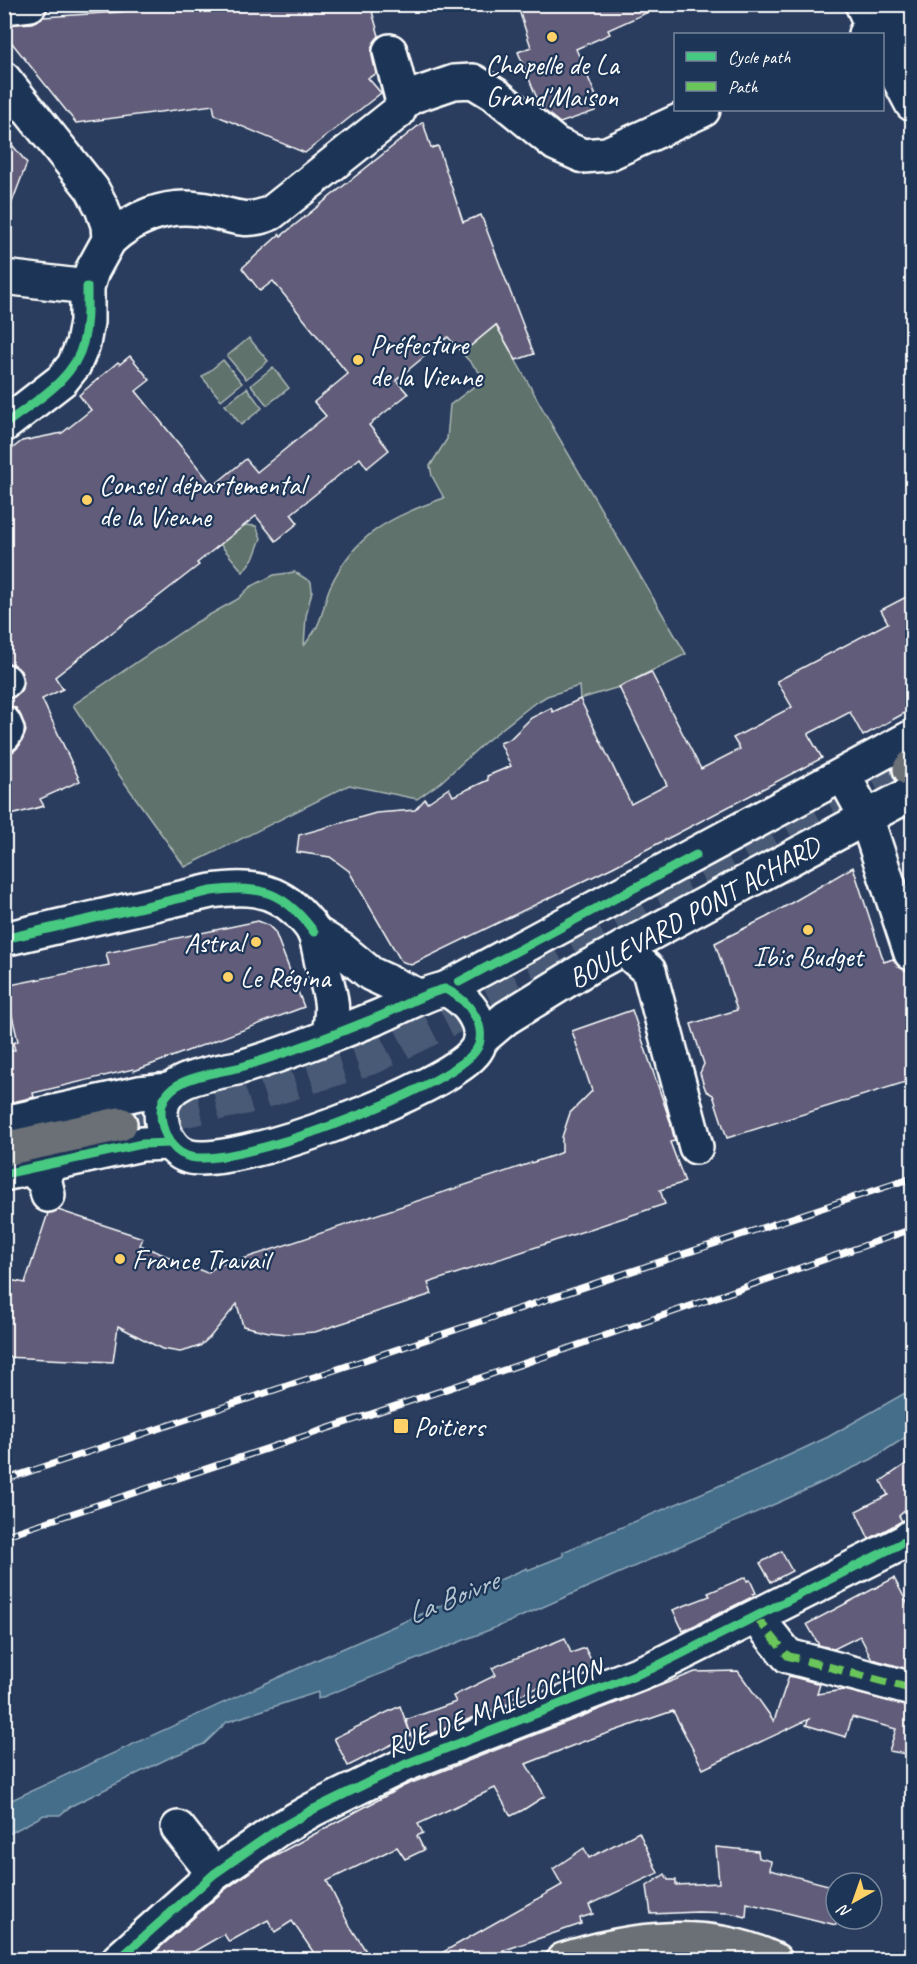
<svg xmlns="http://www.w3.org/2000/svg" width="917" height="1964" font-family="Caveat,sans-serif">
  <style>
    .green { fill: #5e726c; stroke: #aeb8b6; stroke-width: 1.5 }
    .water { fill: #446e8b; stroke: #8fa8b9; stroke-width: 1.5 }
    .building { fill: #605c79; stroke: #fff; stroke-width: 1.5 }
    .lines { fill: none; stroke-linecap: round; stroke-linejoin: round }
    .major-tunnel { stroke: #4a5a76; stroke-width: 33; stroke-dasharray: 33 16; stroke-linecap: butt }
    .minor-casing { stroke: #fff; stroke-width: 38 }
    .major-casing { stroke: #fff; stroke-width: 38 }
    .minor { stroke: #1d3557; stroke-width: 33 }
    .major { stroke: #6b6f75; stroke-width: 33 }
    .rail-casing { stroke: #fff; stroke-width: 7 }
    .rail { stroke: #1d3557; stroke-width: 4.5; stroke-dasharray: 14; stroke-linecap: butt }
    .quiet { stroke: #6ac65a; stroke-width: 8; stroke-dasharray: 15 8; stroke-linecap: butt }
    .cycleway-casing { stroke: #1d3557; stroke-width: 13 }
    .cycleway { stroke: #46c982; stroke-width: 9 }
    .poi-dot { fill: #ffd166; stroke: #1d3557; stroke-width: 2 }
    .labels { text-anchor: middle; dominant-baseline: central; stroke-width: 4.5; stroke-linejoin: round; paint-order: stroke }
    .poi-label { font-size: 28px; fill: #fff; stroke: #1d3557; text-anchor: start }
    .street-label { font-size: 28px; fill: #fff; stroke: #1d3557 }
    .water-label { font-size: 30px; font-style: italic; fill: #b4c5d1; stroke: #1d3557 }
  </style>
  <rect width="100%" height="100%" fill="#2a3d5e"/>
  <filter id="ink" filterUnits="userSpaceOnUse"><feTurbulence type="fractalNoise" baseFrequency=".0167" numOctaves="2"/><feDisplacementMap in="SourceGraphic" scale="12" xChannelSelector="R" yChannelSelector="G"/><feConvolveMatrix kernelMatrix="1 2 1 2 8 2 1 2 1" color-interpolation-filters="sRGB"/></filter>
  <g filter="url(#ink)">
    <g class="green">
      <path d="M496 325 555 431 686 654 619 687 580 699 579 686 547 696 532 705 484 743 441 782 417 799 349 785 185 867 112 765 73 705 195 623 238 599 250 587 274 575 295 572 311 582 312 591 306 616 304 646C309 638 316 631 319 622 324 611 325 598 330 587 355 533 391 517 444 498L432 476 430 466 447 439 450 405 481 381 480 379 482 375 462 353Z"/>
      <path d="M249 338 268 361 246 379 227 356Z"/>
      <path d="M223 360 242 383 221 400 202 377Z"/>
      <path d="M273 367 289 388 267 405 251 385Z"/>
      <path d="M247 388 262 408 241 425 225 405Z"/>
      <path d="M244 525 256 526 261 538 254 557 243 572 220 544Z"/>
    </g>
    <path class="water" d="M912 1389V1433L872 1459 793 1496 509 1622 318 1699V1692L227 1722 204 1744 171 1757 71 1806 60 1815H44L5 1836V1803L312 1662 527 1568 528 1570 563 1556V1552L768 1465 828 1437Z"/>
    <g class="building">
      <path d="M169 4H370L379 36 372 47V56L376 74 368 78 381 93 305 153 215 115 213 105 76 123 4 33V25L32 23 43 17 120 12Z"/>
      <path d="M517 4H666L608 30 610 34 576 49 599 103 597 104 598 107 595 109V111L560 123 541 108 518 52 531 47Z"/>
      <path d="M423 122 431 148 438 146 463 222 481 215 534 354 516 360 496 325 462 353 448 337 396 380 408 394 369 425 389 450 367 468 360 458 291 514 298 523 276 541 256 516 197 563 199 565 55 677 63 689 42 699 80 781 40 799 44 806 4 817V754L14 751 20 745 26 731 21 716 16 708 4 705V700L14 697 21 691 24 682 21 671 14 665 4 662V455L22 441 62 433 91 410 79 395 118 362 120 364 130 356 150 380 136 391 213 486 246 459 257 472 326 416 314 402 348 374 273 281 260 291 242 268 280 234 281 236Z"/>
      <path d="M4 135 27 163 6 218 4 217Z"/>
      <path d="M912 594V709L863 736 850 712 808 734 822 758 613 867 411 965 401 961 349 871 330 857 297 852 299 835 376 813 415 810 425 799 427 803 449 788 453 796 488 780 487 776 511 766 500 743 510 739 531 718 551 708 553 712 580 699 631 804 667 785 619 687 651 672 701 769 740 749 733 738 792 707 777 681 888 623 881 610Z"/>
      <path d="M853 867 884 962 893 959 899 967 907 971H912V1080L727 1138 713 1095 706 1091 703 1083 700 1073 704 1064 691 1024 737 1010 715 943 767 917Z"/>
      <path d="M258 921 268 925 275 932 304 1007 134 1071 133 1069 33 1093 34 1097 4 1104V1052L15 1050 13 1043 18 1041 5 986 109 965 106 953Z"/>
      <path d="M632 1010 670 1121 675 1141 670 1142 685 1182 660 1190 665 1204 428 1283 432 1294 315 1332 287 1334 269 1332 243 1326 237 1304 210 1337 200 1346 188 1350 180 1352 162 1349 118 1326 113 1362 4 1357V1279L25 1283 48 1213 58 1210 143 1238 140 1245 207 1273 220 1264H228L552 1156 562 1152V1137L570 1113 592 1091 572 1031Z"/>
      <path d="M912 1460V1504L899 1516 902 1521 869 1539 856 1511 888 1495 881 1481Z"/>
      <path d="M781 1551 792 1571 771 1582 760 1563Z"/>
      <path d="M746 1577 747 1581 750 1580 756 1593 753 1594 754 1596 683 1631 673 1610 710 1596 708 1593Z"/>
      <path d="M894 1578 912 1612V1670L872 1659 860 1636 834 1649 819 1645 807 1624Z"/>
      <path d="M565 1638 571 1653 585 1648 594 1666 509 1699 510 1703 413 1741 406 1720 456 1702 453 1696 496 1675 492 1668Z"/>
      <path d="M738 1671 774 1721 789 1676 820 1684 817 1694 844 1690 912 1707V1755L889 1751 896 1729 852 1717 846 1737 806 1725 809 1719 703 1769 673 1711 582 1742 526 1764 545 1796 523 1810 511 1816 495 1788 418 1824 423 1833 417 1836 424 1850 405 1859 397 1847 327 1881 348 1923 371 1959H318L292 1921 275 1932 268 1920 229 1942 224 1934 181 1959H147L226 1889 270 1858 404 1786 695 1672Z"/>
      <path d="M400 1706 411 1735 348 1766 334 1738Z"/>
      <path d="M639 1832 658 1873 589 1905 593 1914 580 1918 581 1924 505 1950 490 1959H431L562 1885 553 1869 584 1848 589 1858Z"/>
      <path d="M716 1847 758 1851 759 1858 771 1861 770 1870 836 1887V1925L747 1903 746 1917 730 1913 698 1912 651 1914 647 1886 665 1874 668 1880H676V1885L719 1883Z"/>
    </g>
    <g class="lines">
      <path class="major-tunnel" d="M120 1124 245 1098 374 1057 496 996 910 769"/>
      <defs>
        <g id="minor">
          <path d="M862 4 874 30 865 34"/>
          <path d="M887 4 912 51"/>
          <path d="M4 7 30 4"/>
          <path d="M882 47 912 104"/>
          <path d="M4 79 92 189 102 208 108 225 109 240 92 271 87 287V322L83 344 74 365 62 380 4 425"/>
          <path d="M403 102 413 96 454 82 473 81 496 95 556 144 583 156 607 154 703 110"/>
          <path d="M109 240C133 218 165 204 199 209 228 212 241 226 271 213L398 112 403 102 390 51"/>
          <path d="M4 277 87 287"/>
          <path d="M4 681H5"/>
          <path d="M4 723 7 730 4 735"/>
          <path d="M844 776 866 817 911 953"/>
          <path d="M314 932 341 949 371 974 421 997"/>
          <path d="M4 939 211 891C244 886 271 887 297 911 303 917 311 925 314 932 319 943 320 957 323 968 331 996 335 1007 328 1036"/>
          <path d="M623 948 649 971 696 1147"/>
          <path d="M445 989C458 995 468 1003 475 1016 481 1026 483 1040 476 1050 451 1088 229 1172 187 1156 170 1150 161 1130 161 1112 162 1076 215 1074 241 1067 288 1053 333 1035 378 1017 400 1008 421 994 445 989Z"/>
          <path d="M445 989 912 737"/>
          <path d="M480 1040 506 1018 590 966 912 793"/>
          <path d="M4 1123 139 1093 169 1090"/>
          <path d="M31 1168 45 1182 48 1195"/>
          <path d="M4 1174 142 1144 170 1143"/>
          <path d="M756 1617 788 1656 912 1689"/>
          <path d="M178 1828 214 1874"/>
          <path d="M118 1960 214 1874 277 1830 314 1809 406 1764 653 1668 906 1541 912 1536"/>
        </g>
        <g id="major">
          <path d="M910 769 912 767"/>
          <path d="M4 1149 120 1124"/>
          <path d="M563 1960C630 1938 709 1928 775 1960"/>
        </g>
      </defs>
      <use href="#minor" class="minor-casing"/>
      <use href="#major" class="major-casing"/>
      <use href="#minor" class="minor"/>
      <use href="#major" class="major"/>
      <defs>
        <g id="rail">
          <path d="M4 1480 912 1178"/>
          <path d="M4 1536 552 1354 912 1229"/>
        </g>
      </defs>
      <use href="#rail" class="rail-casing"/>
      <use href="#rail" class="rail"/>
      <path class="quiet" d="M756 1617 788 1656 912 1689"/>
      <defs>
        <g id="cycleway">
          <path d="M4 425C33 402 74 381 83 343 88 324 87 306 87 287"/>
          <path d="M4 939 211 891C260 884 285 892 314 932"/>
          <path d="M459 982 696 855"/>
          <path d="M445 989C458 995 468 1003 475 1016 481 1026 483 1040 476 1050 451 1088 229 1172 187 1156 170 1150 161 1130 161 1112 162 1076 215 1074 241 1067 288 1053 333 1035 378 1017 400 1008 421 994 445 989Z"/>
          <path d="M4 1174 142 1144 170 1143"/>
          <path d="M118 1960 214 1874 277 1830 314 1809 406 1764 653 1668 906 1541 912 1536"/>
        </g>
      </defs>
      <use href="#cycleway" class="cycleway-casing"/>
      <use href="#cycleway" class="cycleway"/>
    </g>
  </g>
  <g class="poi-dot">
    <circle cx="552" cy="37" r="6"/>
    <circle cx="358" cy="360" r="6"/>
    <circle cx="87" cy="500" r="6"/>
    <circle cx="808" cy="930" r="6"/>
    <circle cx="256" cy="942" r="6"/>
    <circle cx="228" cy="977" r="6"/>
    <circle cx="120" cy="1259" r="6"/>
    <rect x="393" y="1418" width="16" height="16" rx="3"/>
  </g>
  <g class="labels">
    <g class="poi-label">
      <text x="552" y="64" text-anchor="middle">Chapelle de La<tspan x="552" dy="32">Grand'Maison</tspan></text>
      <text x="370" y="344">Préfecture<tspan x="370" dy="32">de la Vienne</tspan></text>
      <text x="99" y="484">Conseil départemental<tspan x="99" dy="32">de la Vienne</tspan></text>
      <text x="244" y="942" text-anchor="end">Astral</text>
      <text x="808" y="956" text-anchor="middle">Ibis Budget</text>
      <text x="240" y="977">Le Régina</text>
      <text x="132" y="1259">France Travail</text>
      <text x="414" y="1426">Poitiers</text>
    </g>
    <g class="street-label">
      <text transform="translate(694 912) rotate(-29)">BOULEVARD PONT ACHARD</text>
      <text transform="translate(494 1707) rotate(-21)">RUE DE MAILLOCHON</text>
    </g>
    <g class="water-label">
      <text transform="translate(452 1597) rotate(-22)">La Boivre</text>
    </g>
  </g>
  <rect width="917" height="1964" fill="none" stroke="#1d3557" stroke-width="24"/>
  <rect x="12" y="12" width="893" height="1940" fill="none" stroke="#fff" stroke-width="2" filter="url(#ink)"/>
  <rect x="674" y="33" width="210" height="78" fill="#1d3557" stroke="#77869a" stroke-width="1.5"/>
  <rect x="686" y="52" width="30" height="9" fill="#46c982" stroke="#77869a" stroke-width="1.5"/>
  <text x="728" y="63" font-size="18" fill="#ffffff">Cycle path</text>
  <rect x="686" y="82" width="30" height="9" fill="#6ac65a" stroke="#77869a" stroke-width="1.5"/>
  <text x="728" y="93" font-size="18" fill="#ffffff">Path</text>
  <g transform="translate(854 1901) rotate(220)"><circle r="28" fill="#1d3557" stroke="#77869a" stroke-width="1.5"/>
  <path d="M0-4.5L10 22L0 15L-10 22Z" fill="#ffd166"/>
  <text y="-9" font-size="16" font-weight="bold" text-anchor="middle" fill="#ffffff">N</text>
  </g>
</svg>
